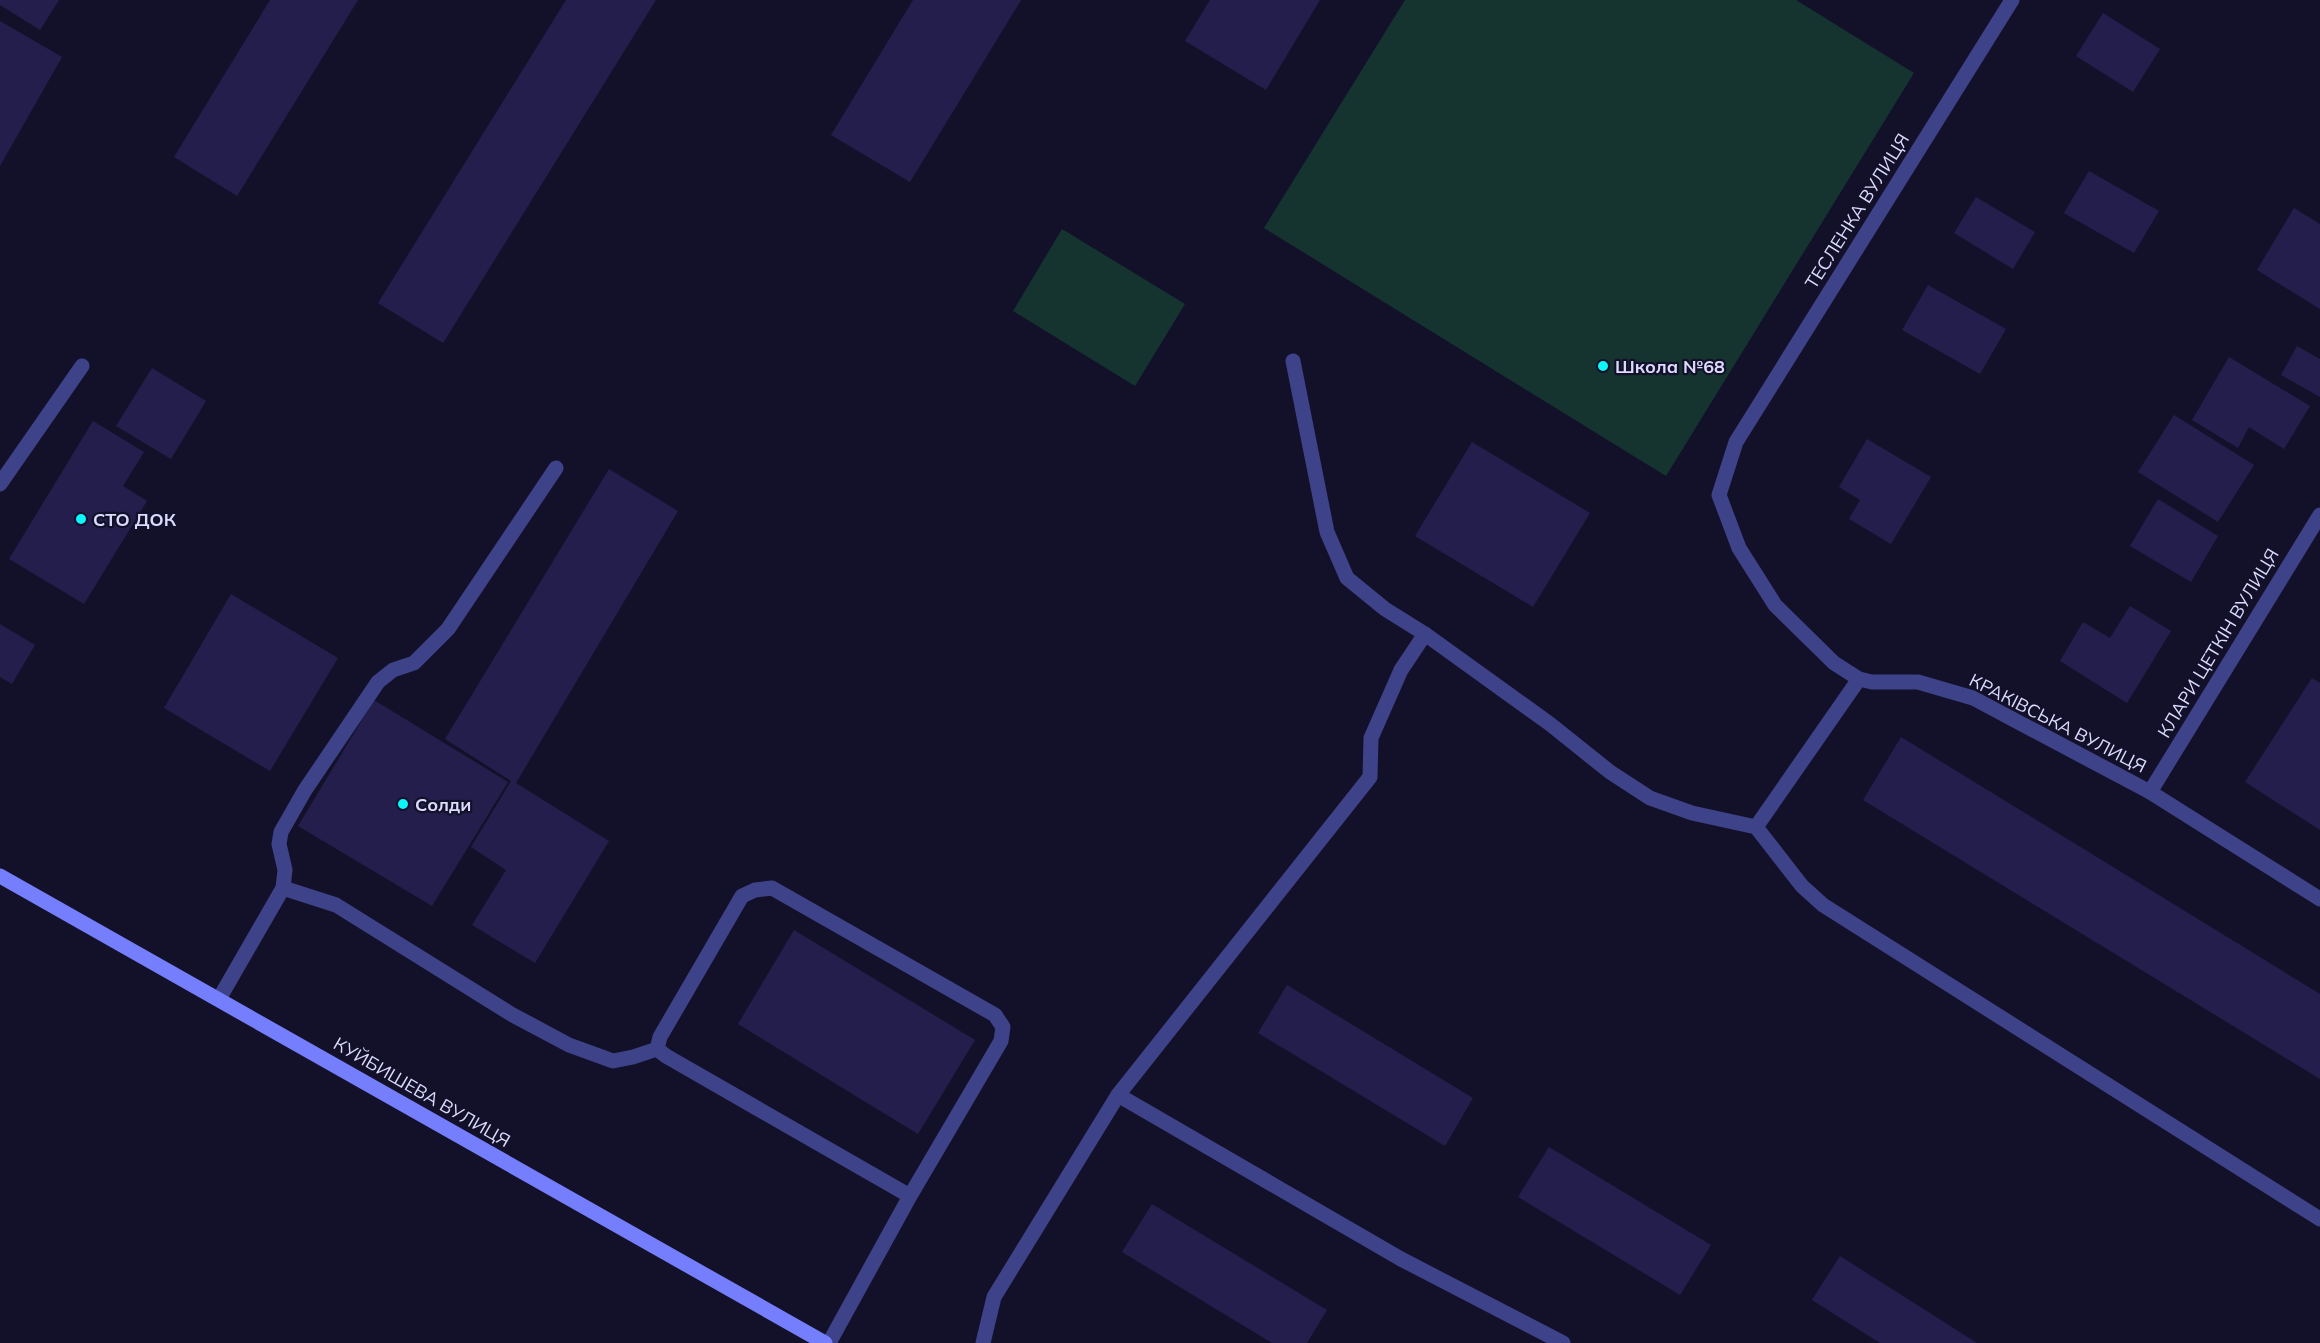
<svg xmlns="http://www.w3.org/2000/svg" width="2320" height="1343" font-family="Mulish,sans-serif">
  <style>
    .green { fill: #153430 }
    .building { fill: #231e4b }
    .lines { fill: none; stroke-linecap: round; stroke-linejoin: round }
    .lane { stroke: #3e4288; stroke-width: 15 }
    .street { stroke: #3e4288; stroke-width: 15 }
    .secondary { stroke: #757efc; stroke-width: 15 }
    .poi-dot { fill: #0cf7f9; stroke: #13112a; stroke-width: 2 }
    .labels { text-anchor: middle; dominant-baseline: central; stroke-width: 4.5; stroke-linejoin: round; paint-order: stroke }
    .street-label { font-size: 18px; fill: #dcdbfe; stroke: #13112a }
    .poi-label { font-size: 18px; font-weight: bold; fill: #dcdbfe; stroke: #13112a; text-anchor: start }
  </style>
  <rect width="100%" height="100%" fill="#13112a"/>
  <g class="green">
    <path d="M1405 0H1796L1914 73 1666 476 1264 228Z"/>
    <path d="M1062 229 1185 304 1135 386 1013 311Z"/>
  </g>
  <g class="building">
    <path d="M0 0H59L40 30 0 5Z"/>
    <path d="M270 0H358L237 196 174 157Z"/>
    <path d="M566 0H656L443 343 378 303Z"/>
    <path d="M913 0H1021L910 182 831 135Z"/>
    <path d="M1210 0H1320L1266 90 1185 41Z"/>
    <path d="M2103 13 2160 49 2133 92 2076 56Z"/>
    <path d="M0 21 62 57 0 166Z"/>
    <path d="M2089 171 2159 211 2134 253 2064 213Z"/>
    <path d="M1976 197 2035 232 2013 269 1954 233Z"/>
    <path d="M2294 208 2320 224V309L2257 270Z"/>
    <path d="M1928 285 2006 329 1980 374 1902 330Z"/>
    <path d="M2297 346 2320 359V397L2281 375Z"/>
    <path d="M2229 357 2310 406 2284 449 2249 427 2238 448 2192 420Z"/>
    <path d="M152 368 206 401 171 459 116 426Z"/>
    <path d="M2174 415 2254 465 2218 522 2138 472Z"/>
    <path d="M93 421 144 452 123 486 147 501 84 604 9 559Z"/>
    <path d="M1867 439 1931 477 1891 544 1849 519 1860 500 1839 487Z"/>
    <path d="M1472 442 1590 513 1533 607 1415 536Z"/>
    <path d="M609 469 678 511 516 783 609 841 535 963 472 925 506 870 471 847 511 781 445 739Z"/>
    <path d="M2158 499 2218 536 2191 582 2130 546Z"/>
    <path d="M231 594 338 658 270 771 164 708Z"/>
    <path d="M2130 606 2171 631 2127 703 2060 661 2083 622 2110 638Z"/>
    <path d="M0 624 35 645 12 684 0 677Z"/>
    <path d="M2312 678 2320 683V830L2245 782Z"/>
    <path d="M374 700 508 782 432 906 298 826Z"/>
    <path d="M1901 737 2320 994V1079L1863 800Z"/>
    <path d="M794 930 975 1040 918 1134 738 1024Z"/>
    <path d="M1287 985 1473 1098 1445 1146 1258 1033Z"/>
    <path d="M1549 1147 1711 1245 1680 1295 1518 1197Z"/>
    <path d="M1152 1204 1327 1310 1307 1343H1272L1122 1252Z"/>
    <path d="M1840 1256 1977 1343H1880L1812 1300Z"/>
  </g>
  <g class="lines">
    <g class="lane">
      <path d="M0 484 82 366"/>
      <path d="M1756 827 1859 679"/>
      <path d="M283 888 336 905 511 1014 569 1045 613 1061 633 1057 657 1049"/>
      <path d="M219 999 283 888 285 870 279 844 281 832 305 790 378 682 393 670 414 663 448 629 556 468"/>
      <path d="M829 1343 910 1196 1001 1041 1003 1027 995 1015 772 888 755 890 742 896 660 1037 657 1049 666 1056 910 1196"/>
    </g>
    <g class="street">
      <path d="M2012 0 1736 442 1719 495 1739 548 1775 605 1834 663 1859 679 1872 682H1918L1973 698 2150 792 2320 899"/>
      <path d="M1293 361 1327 532 1347 578 1385 609 1425 634 1550 724 1610 772 1650 798 1692 813 1756 827 1802 886 1823 905 2320 1219"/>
      <path d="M2150 792 2320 515"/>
      <path d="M1118 1095 1401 1259 1563 1343"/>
      <path d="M983 1343 994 1297 1118 1095 1370 777 1371 738 1401 670 1425 634"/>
    </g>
    <path class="secondary" d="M0 876 825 1343"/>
  </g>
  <g class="poi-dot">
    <circle cx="1603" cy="366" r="6"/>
    <circle cx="81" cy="519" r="6"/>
    <circle cx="403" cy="804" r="6"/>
  </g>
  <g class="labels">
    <g class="street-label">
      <text transform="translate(1857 211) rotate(-58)">ТЕСЛЕНКА ВУЛИЦЯ</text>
      <text transform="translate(2218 643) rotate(-59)">КЛАРИ ЦЕТКІН ВУЛИЦЯ</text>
      <text transform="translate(2058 723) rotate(27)">КРАКІВСЬКА ВУЛИЦЯ</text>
      <text transform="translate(422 1092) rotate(30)">КУЙБИШЕВА ВУЛИЦЯ</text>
    </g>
    <g class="poi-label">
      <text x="1615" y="366">Школа №68</text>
      <text x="93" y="519">СТО ДОК</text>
      <text x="415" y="804">Солди</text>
    </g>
  </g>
</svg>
